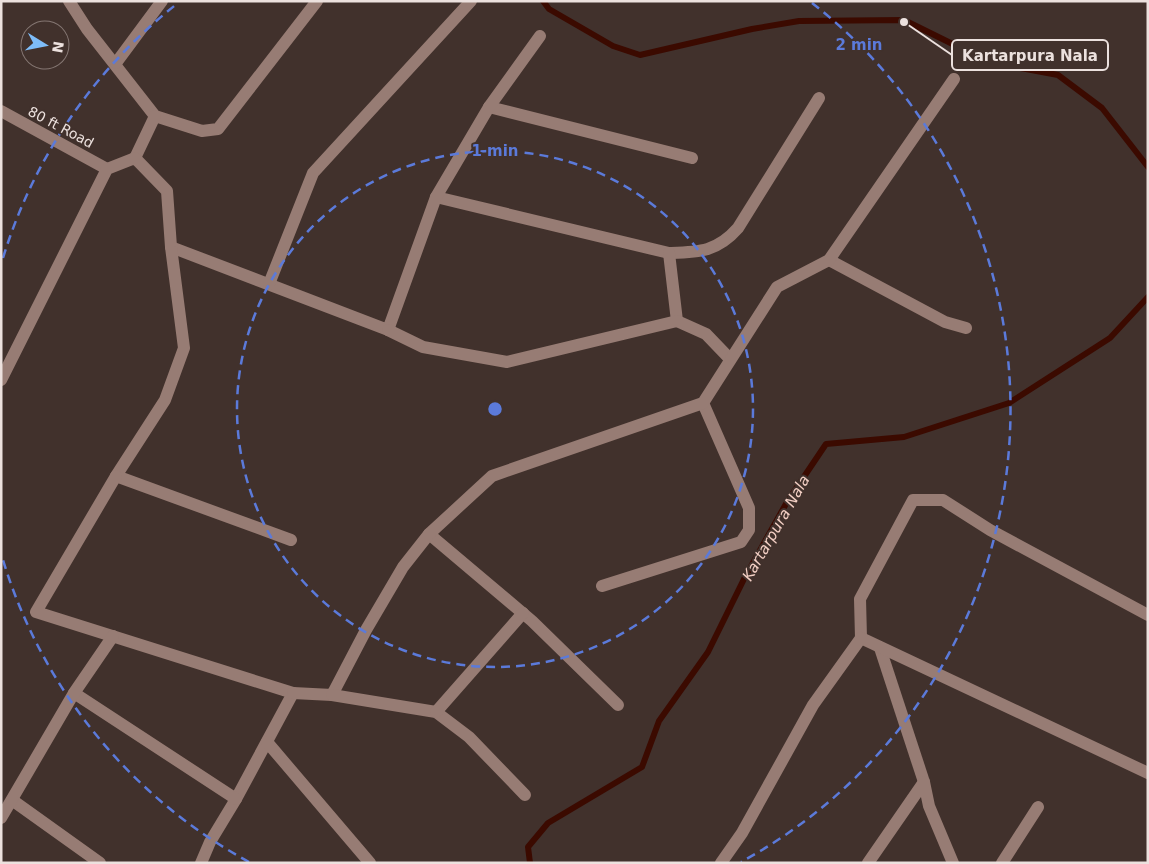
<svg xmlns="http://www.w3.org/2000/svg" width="1149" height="864" font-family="'DejaVu Sans',sans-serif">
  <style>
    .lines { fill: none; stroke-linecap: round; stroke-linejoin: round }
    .stream { stroke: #3b0a00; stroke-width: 6 }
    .minor { stroke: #977c74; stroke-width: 12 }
    .ring { fill: none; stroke: #5b7ada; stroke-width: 2.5; stroke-dasharray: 9 6 }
    .labels { text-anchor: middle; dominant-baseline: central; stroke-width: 4; stroke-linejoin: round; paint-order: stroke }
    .street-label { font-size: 14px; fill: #ece1de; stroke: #41312c }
    .water-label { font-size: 15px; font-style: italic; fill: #f4d0c5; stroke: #41312c }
    .centre { fill: #5b7ada; stroke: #41312c; stroke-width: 2.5 }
    .ring-label { font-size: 15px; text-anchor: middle; font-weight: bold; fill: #5b7ada; stroke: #41312c; stroke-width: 4; stroke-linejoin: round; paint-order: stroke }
    .leader { fill: none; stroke: #ece1de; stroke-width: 2 }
    .callout-dot { fill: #ece1de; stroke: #41312c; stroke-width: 2 }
    .callout { fill: #41312c; stroke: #ece1de; stroke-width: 2 }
    .callout-label { font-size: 15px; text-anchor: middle; font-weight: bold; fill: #ece1de }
  </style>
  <rect width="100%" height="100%" fill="#41312c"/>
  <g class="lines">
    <g class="stream">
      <path d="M543 1 549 9 613 46 640 55 752 29 799 21 904 20 989 62 1058 75 1102 108 1148 167"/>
      <path d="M530 863 528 847 548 823 642 767 659 721 708 652 744 579 787 502 826 444 904 437 1009 403 1110 338 1148 297"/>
    </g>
    <g class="minor">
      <path d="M69 1 87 29 155 116 202 131 218 129 317 1"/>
      <path d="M116 63 162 1"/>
      <path d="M489 107 692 158"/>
      <path d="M1 111 107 169"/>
      <path d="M135 158 155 116"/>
      <path d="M436 197 669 253C699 252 717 252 738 228L819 98"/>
      <path d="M171 247 388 330 436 197 489 107 540 36"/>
      <path d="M669 253 677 321"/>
      <path d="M829 260 945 322 966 328"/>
      <path d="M269 284 313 173 471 1"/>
      <path d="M388 330 423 347 507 362 677 321 706 334 730 359"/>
      <path d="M1 380 107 169 135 158 167 191 171 247 184 348 165 400 116 476 291 540"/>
      <path d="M116 476 36 612 293 693 236 799 210 842 201 863"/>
      <path d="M429 534 532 621 618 705"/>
      <path d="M602 586 741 542 749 530V508L703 403"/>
      <path d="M861 638 860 599 913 500H943L990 530 1148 615"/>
      <path d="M880 648 924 782"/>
      <path d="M74 693 236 799"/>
      <path d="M293 693 332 695 366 630 403 567 429 534 492 476 703 403 777 287 829 260 954 79"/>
      <path d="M332 695 436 712 469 737 525 795"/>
      <path d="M436 712 523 613"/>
      <path d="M267 742 370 863"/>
      <path d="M12 800 100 863"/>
      <path d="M1 818 74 693 113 636"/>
      <path d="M721 863 742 833 813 705 861 638 1148 773"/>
      <path d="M868 863 924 782 929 806 953 863"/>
      <path d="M1002 863 1038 807"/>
    </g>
  </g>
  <g class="ring">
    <circle cx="495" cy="409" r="258"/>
    <path d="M249 862A515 515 0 0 1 3 560M3 258A515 515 0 0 1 178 3M812 3A515 515 0 0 1 741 862"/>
  </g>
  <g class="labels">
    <g class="street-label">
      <text transform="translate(61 127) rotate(28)">80 ft Road</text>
    </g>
    <g class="water-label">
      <text transform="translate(776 528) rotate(-60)">Kartarpura Nala</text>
    </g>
  </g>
  <circle cx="495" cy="409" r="8" class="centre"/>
  <g class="ring-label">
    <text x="859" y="50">2 min</text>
    <text x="495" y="156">1 min</text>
  </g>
  <path class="leader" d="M904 22L952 55"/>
  <circle class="callout-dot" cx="904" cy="22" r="5"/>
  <rect class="callout" x="952" y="40" width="156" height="30" rx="5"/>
  <g class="callout-label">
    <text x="1030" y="61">Kartarpura Nala</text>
  </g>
  <rect width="1149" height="864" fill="none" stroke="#ece1de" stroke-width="5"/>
  <g transform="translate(45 45) rotate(100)"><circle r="24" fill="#41312c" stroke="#857773"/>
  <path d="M0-4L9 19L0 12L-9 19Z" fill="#7ebdf9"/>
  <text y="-8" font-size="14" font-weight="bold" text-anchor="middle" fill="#ece1de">N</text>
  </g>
</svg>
